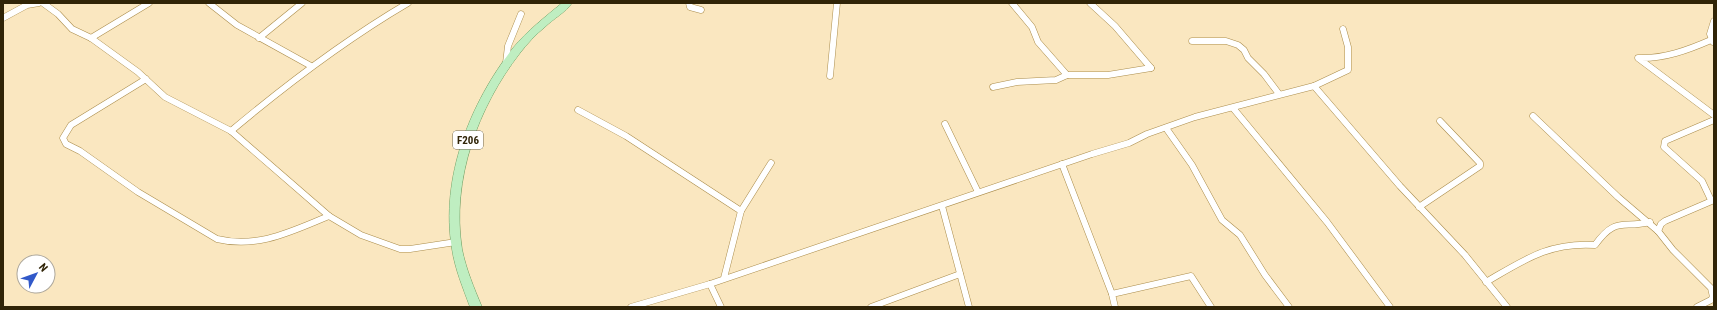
<svg xmlns="http://www.w3.org/2000/svg" width="1717" height="310" font-family="'Roboto Condensed',sans-serif">
  <style>
    .lines { fill: none; stroke-linecap: round; stroke-linejoin: round }
    .minor-casing { stroke: #ab8d4b; stroke-width: 7 }
    .primary-casing { stroke: #71a065; stroke-width: 1 }
    .minor { stroke: #fff; stroke-width: 6 }
    .primary { fill: #bfeec1; fill-rule: evenodd }
    .labels { text-anchor: middle; dominant-baseline: central; stroke-width: 4; stroke-linejoin: round; paint-order: stroke }
    .shield { fill: #fff; stroke: #6e6651; stroke-width: 1 }
    .shield-label { font-size: 11px; font-weight: bold; fill: #302407 }
  </style>
  <rect width="100%" height="100%" fill="#fae7c0"/>
  <g class="lines">
    <defs>
      <g id="minor">
        <path d="M43 3 58 14 72 29 91 38 138 72 165 97 231 131 329 216 361 235 400 249H410L456 242"/>
        <path d="M209 3 237 25 311 66"/>
        <path d="M689 3 690 7 701 10"/>
        <path d="M1012 3 1032 27 1038 42 1067 75"/>
        <path d="M1090 3 1115 26 1151 68"/>
        <path d="M3 18 27 5 39 3"/>
        <path d="M91 38 149 3"/>
        <path d="M259 38 302 3"/>
        <path d="M1711 40C1688 50 1664 59 1638 58L1714 115"/>
        <path d="M1192 41H1226L1238 45 1244 50 1248 58 1264 74 1279 94"/>
        <path d="M1713 42 1710 34 1714 21"/>
        <path d="M506 63 508 46 521 14"/>
        <path d="M830 76 837 3"/>
        <path d="M146 79 71 125 63 138 66 144 80 151 138 192 217 239C258 249 292 231 329 216"/>
        <path d="M1314 86 1400 186 1465 255 1507 307"/>
        <path d="M993 87 1017 82 1056 80 1067 75H1108L1151 68"/>
        <path d="M1233 108 1327 222 1390 307"/>
        <path d="M578 110 626 136 741 211"/>
        <path d="M1533 116 1618 197 1658 231 1673 250 1711 288 1713 297 1711 300 1697 307"/>
        <path d="M945 124 978 192"/>
        <path d="M1166 128 1192 165 1222 220 1240 235 1265 275 1289 307"/>
        <path d="M231 131C287 84 345 40 408 3"/>
        <path d="M1062 164 1112 294 1115 307"/>
        <path d="M1711 200 1702 181 1664 147 1665 141 1714 120"/>
        <path d="M942 206 969 307"/>
        <path d="M1419 207 1480 166V163L1440 121"/>
        <path d="M1658 231 1661 224 1665 221 1714 200"/>
        <path d="M724 278 741 211 771 163"/>
        <path d="M1486 282C1524 260 1549 242 1595 245 1616 216 1622 229 1650 222"/>
        <path d="M710 284 721 307"/>
        <path d="M1112 294 1191 276 1211 307"/>
        <path d="M631 307 710 284 1092 154 1129 143 1147 134 1195 117 1314 86 1348 70V47L1343 29"/>
        <path d="M871 307 960 274"/>
      </g>
      <path id="primary" d="M562 3H572C566 12 553 19 545 27 536 34 527 44 520 53 478 107 451 180 462 249 466 269 474 288 482 307H470C463 288 455 269 452 249 440 178 470 103 513 48 527 31 545 17 562 3Z"/>
    </defs>
    <use href="#minor" class="minor-casing"/>
    <use href="#primary" class="primary-casing"/>
    <use href="#minor" class="minor"/>
    <use href="#primary" class="primary"/>
  </g>
  <g class="labels">
    <rect class="shield" x="453" y="131" width="30" height="18" rx="3"/>
    <g class="shield-label">
      <text x="468" y="140">F206</text>
    </g>
  </g>
  <rect width="1717" height="310" fill="none" stroke="#302407" stroke-width="8"/>
  <g transform="translate(36 274) rotate(49)"><circle r="19" fill="#ffffff" stroke="#aca79c"/>
  <path d="M0-3L7 15L0 10L-7 15Z" fill="#3159c9"/>
  <text y="-6" font-size="11" font-weight="bold" text-anchor="middle" fill="#302407">N</text>
  </g>
</svg>
